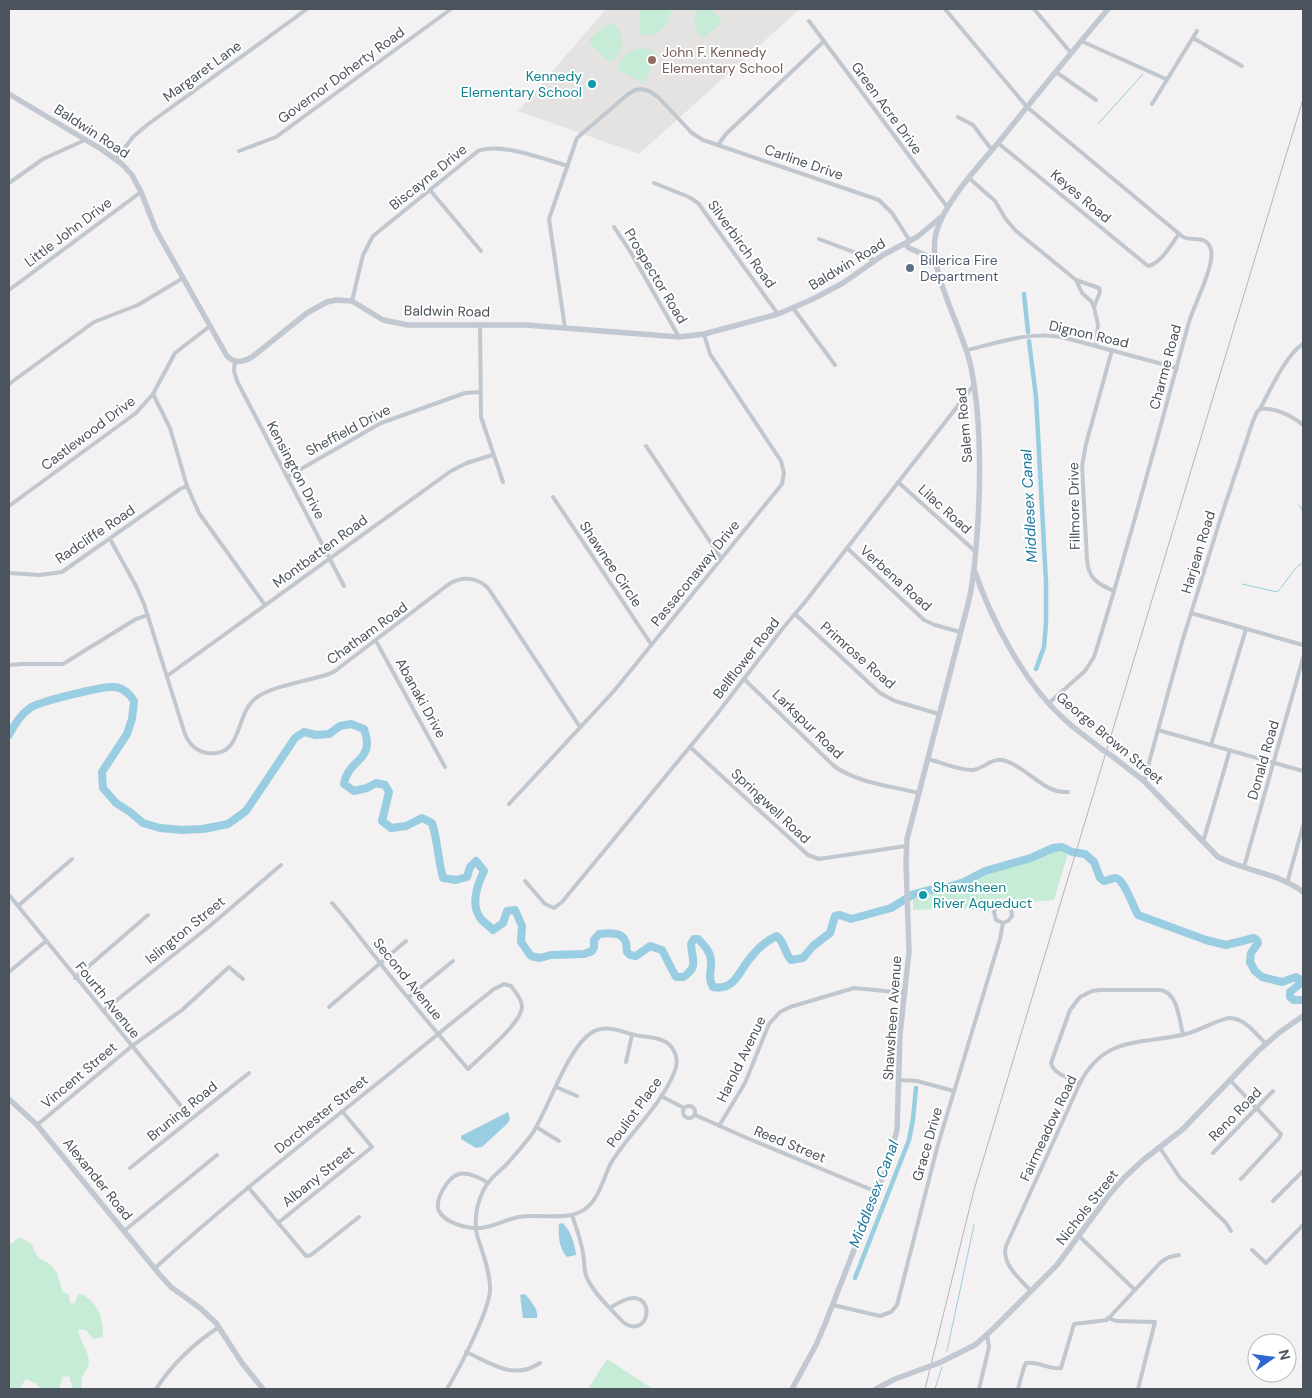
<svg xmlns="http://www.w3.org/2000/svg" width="1312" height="1398" font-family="'DM Sans',sans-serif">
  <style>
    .education { fill: #e4e3e2 }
    .green { fill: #c6ebd7 }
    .water { fill: #98cde2 }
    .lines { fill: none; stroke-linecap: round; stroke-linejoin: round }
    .stream { stroke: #98cde2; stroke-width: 1 }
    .canal { stroke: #98cde2; stroke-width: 4.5 }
    .river { stroke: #98cde2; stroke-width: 8 }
    .street { stroke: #c1c7ce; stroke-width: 4 }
    .secondary { stroke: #c1c8d2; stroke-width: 5.5 }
    .rail { stroke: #b4b6ba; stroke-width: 1 }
    .secondary-bridge { stroke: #c1c8d2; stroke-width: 5.5 }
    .education-dot { fill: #8d6e63; stroke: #fff; stroke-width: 2 }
    .culture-dot { fill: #0f9aa8; stroke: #fff; stroke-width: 2 }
    .service-dot { fill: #5c6f8a; stroke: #fff; stroke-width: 2 }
    .labels { text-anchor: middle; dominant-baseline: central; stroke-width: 4; stroke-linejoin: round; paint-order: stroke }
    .education-label { font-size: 14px; fill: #785e54; stroke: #fff; text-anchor: start }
    .street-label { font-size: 14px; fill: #4b535c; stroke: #fff }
    .culture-label { font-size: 14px; fill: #0d838f; stroke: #fff; text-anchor: end }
    .service-label { font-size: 14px; fill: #4e5e75; stroke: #fff; text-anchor: start }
    .water-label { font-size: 15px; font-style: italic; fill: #1e789c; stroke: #fff }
  </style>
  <rect width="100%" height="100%" fill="#f3f1f1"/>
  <path class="education" d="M606 9H800L639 154 518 111Z"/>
  <g class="green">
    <path d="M640 9H671C671 27 657 38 639 35Z"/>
    <path d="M698 9H711L721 20V24L703 38C694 30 692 20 698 9Z"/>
    <path d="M613 23C626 35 625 53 610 63L589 42 590 38 604 27Z"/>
    <path d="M640 48 650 50 658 55 645 81 641 82 617 69C620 57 628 50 640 48Z"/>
    <path d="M1062 847 1069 850 1054 900 1015 903 1008 899 1001 898 992 903 988 912 962 908 913 910V895L914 894 929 890 942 889 964 882 985 871 1031 858 1053 848Z"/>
    <path d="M20 1237 32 1244C38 1265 45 1256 55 1270 59 1275 60 1286 63 1292L69 1294 70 1302 74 1304 78 1295 81 1294C96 1300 106 1321 102 1337L93 1339 86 1330 78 1329C79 1341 89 1350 89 1363 88 1373 79 1371 82 1389H73L69 1376 63 1377 59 1389H41L37 1384 26 1379 21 1386 22 1389H9V1245Z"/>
    <path d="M607 1359 653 1389H588Z"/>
  </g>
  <g class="water">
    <path d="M508 1112 510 1119 507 1124 482 1147 476 1148 461 1139V1136Z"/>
    <path d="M562 1223C570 1228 575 1245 576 1255L567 1257C559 1249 558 1235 559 1224Z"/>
    <path d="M525 1294C531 1301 539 1310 537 1318H523L520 1295Z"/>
  </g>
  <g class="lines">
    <g class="stream">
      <path d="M1098 124 1143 74"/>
      <path d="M1299 505 1303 511"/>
      <path d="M1242 584 1277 592C1286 584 1294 566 1303 563"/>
      <path d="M947 1351 974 1225"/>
      <path d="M935 1389 942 1367"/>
    </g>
    <g class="canal">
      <path d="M1024 294 1028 332"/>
      <path d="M1029 341 1036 397 1046 582V623L1044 647 1036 669"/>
      <path d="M855 1278 909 1140 913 1119 916 1088"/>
    </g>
    <path class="river" d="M9 735C14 725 20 715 30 708 38 702 102 686 113 687 123 687 129 693 134 701L132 719 127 734 102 772 103 788 116 803 130 812 143 823 160 828 182 830 203 829 228 824 246 811 295 738 304 732 316 735 329 734 340 726 351 724 364 729C376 762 348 758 344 784L354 791 367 788 376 783 385 785 389 792 382 821 391 828 406 826 422 818 432 823C438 842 438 860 443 878L456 880 467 877 470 867 476 861 484 871C477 885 470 905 481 919 484 923 490 926 493 930L503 923 507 911 515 910 522 926 521 942 531 956 540 958 551 955 584 954 592 951 594 947V940L599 934C608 933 623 931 626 943 627 946 626 949 627 952L630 955 636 956 650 946 662 950 676 977H683C699 967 692 960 691 944L694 939H698C704 945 710 951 711 960 712 969 707 978 713 987 733 991 738 974 748 961 756 950 765 941 777 936 785 943 784 952 791 960L803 958 813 946 830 933 835 916 840 915 851 919 891 908 914 894 929 890 941 889 964 882 985 871 1031 858 1053 848 1062 847 1072 852 1085 854 1094 862 1100 878 1104 881C1107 881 1112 878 1115 878 1124 878 1133 907 1138 915L1206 940 1226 945 1254 938 1257 940 1258 943 1251 953 1250 962 1255 971 1262 977 1282 982 1296 977 1301 980V983L1290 992V997L1294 1000H1303"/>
    <g class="street">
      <path d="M945 9 1027 107 1183 237C1193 242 1207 234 1211 250 1215 265 1194 305 1189 322 1158 434 1129 546 1094 657L1085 671 1049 703"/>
      <path d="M1034 9 1071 53"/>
      <path d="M809 21 948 208"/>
      <path d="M1193 38 1242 66"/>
      <path d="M1081 41 1166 79"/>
      <path d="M1056 72 1096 100"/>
      <path d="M1152 104 1197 31"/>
      <path d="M958 117 973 125 992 150"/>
      <path d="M998 143 1148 266C1161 264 1171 244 1179 234"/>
      <path d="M718 145 726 134 824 41"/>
      <path d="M239 151 276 137 451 9"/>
      <path d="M116 159 133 137 147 125 307 9"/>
      <path d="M969 178 995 201 1005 218 1015 230 1076 280"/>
      <path d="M9 183 43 159 85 140"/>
      <path d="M654 183 689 197 698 203 778 314"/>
      <path d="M430 190 481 251"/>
      <path d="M614 227 630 251 679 337"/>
      <path d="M819 239 875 260"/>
      <path d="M1076 280 1099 288 1100 292 1094 307 1091 301 1082 293Z"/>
      <path d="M9 290 141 192"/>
      <path d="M352 301 363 255 373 236 478 151C500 142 544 159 568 166"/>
      <path d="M1094 307 1098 325 1096 346"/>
      <path d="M793 308 835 365"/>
      <path d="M480 324 481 417 503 482"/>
      <path d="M565 328 549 219 577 138 627 95 635 90 641 89 649 91 658 97 692 133 703 140 879 200 892 213 910 241"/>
      <path d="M967 350C998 343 1029 331 1062 337L1177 368"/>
      <path d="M1112 350 1086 444 1082 466 1087 559C1088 578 1097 584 1114 591"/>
      <path d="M235 361 234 371 237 381 344 586"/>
      <path d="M9 384 94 322 138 305 183 278"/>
      <path d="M153 394 170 428 187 486 199 513 265 605"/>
      <path d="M1260 409C1275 407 1292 416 1303 425"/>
      <path d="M646 446 721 558"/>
      <path d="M287 477 381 423 465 393 480 392"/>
      <path d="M898 482 976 552"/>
      <path d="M553 497 651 644"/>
      <path d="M9 506 136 413 153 394 175 353 210 326"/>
      <path d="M110 539 136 586 144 604 185 734C189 744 196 751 207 753 244 758 234 714 256 698 271 686 308 681 329 674L335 671 449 584C462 576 477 577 488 588L580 727"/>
      <path d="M847 548 924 620 935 625 960 632"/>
      <path d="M9 573 40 575 62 572 180 489 187 486"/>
      <path d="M1191 613 1303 645"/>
      <path d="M795 614 880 693 895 701 939 714"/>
      <path d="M376 641 445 767"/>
      <path d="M9 665 23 664H63L136 619 148 615"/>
      <path d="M167 676 451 471 467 463 492 455"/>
      <path d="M744 679 834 766C858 783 890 786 919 793"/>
      <path d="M1158 730 1303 771"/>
      <path d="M1211 745 1246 629"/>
      <path d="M690 747 808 855 819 859 906 846"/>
      <path d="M928 759C940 762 961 771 973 770 986 768 992 756 1006 761 1028 768 1044 794 1068 792"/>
      <path d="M1144 781 1182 642 1221 517 1253 421 1257 412 1260 409C1269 392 1287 353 1303 344"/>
      <path d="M509 804 614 691 782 484 784 473 781 461 710 354 704 334"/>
      <path d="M1203 842 1230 750"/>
      <path d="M1244 867 1303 658"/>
      <path d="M525 881 545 904 554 908 562 902 717 714 783 628 805 602 974 385"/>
      <path d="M1287 883 1303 826"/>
      <path d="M9 895 191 1118"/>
      <path d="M18 906 72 859"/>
      <path d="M9 972 46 941"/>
      <path d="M75 978 148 915"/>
      <path d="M409 997 453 961"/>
      <path d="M329 1007 406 941"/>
      <path d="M103 1011 211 925 281 865"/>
      <path d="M626 1062 632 1035"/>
      <path d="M899 1080 917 1081 954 1091"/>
      <path d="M1230 1080 1281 1134 1279 1138 1241 1179"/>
      <path d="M1080 1083C1070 1078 1054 1075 1051 1063L1070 1010 1080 997 1092 991 1100 990H1160C1178 992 1179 1020 1183 1034"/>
      <path d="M556 1087 577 1096"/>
      <path d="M661 1096 684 1108"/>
      <circle cx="689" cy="1112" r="6"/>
      <path d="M695 1115 747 1138 877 1192"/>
      <path d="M37 1125 132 1046 182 1010 229 967 243 979"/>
      <path d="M719 1126 745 1083 769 1024 780 1012 790 1007 854 988 905 993"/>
      <path d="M536 1127 559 1141"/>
      <path d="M1160 1148 1180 1178 1226 1223 1231 1231"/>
      <path d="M1213 1153 1273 1091"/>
      <path d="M130 1168 249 1073"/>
      <path d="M248 1187 306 1256 311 1255 359 1217"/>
      <path d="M1273 1201 1303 1171"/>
      <path d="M572 1215C576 1227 581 1240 583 1253 585 1262 583 1272 588 1280 596 1296 611 1309 623 1322 647 1340 657 1297 632 1298 625 1299 616 1304 610 1308"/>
      <path d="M278 1223 372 1147 342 1111"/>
      <path d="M124 1231 217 1155"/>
      <path d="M1079 1236 1135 1290"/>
      <path d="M1252 1250 1266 1263 1303 1225"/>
      <path d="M154 1269C231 1199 313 1135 394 1070 427 1043 460 1016 494 989L504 984 511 986C516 992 522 1000 522 1007 521 1024 481 1056 468 1069 438 1034 408 999 380 963 364 943 349 922 332 903"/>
      <path d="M1031 1291C1020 1279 1001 1264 1006 1246L1080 1083C1105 1035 1141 1045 1186 1034 1201 1030 1214 1021 1229 1018 1245 1018 1255 1033 1266 1044"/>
      <path d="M833 1305 880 1316 891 1312 897 1305 937 1148 1000 939 1003 923 1008 921 1012 916 1011 908 1003 903 996 906 994 912 996 920 1003 923"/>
      <path d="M1108 1318 1116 1321 1155 1322 1138 1389"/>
      <path d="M466 1352C491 1363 513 1381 540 1363"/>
      <path d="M156 1389C173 1363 193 1344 219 1327"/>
      <path d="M447 1389C458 1371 491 1308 490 1288 490 1270 482 1252 477 1235 474 1220 476 1206 483 1191 488 1181 496 1174 505 1166 514 1156 524 1145 532 1134 549 1108 567 1049 591 1033 607 1022 624 1034 641 1036 653 1038 668 1038 674 1051 678 1058 677 1066 674 1073 660 1107 630 1132 611 1163 603 1178 600 1198 585 1209 567 1222 541 1213 519 1217 503 1220 488 1230 472 1228 461 1227 444 1221 439 1211 434 1200 448 1177 459 1174 468 1172 481 1178 488 1183"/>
      <path d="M979 1389 989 1347 987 1335"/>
      <path d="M1018 1389 1024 1367 1026 1363C1038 1361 1050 1370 1061 1368L1074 1324 1107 1320 1161 1262 1169 1257 1179 1255"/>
    </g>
    <g class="secondary">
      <path d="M9 94 101 149 122 164 132 175 141 192 156 230 227 356C235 364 243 362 252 357L307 313 327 302 336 300 352 301 383 320 408 325H526L679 337 704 334 778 314 813 299 843 283 883 255 917 237 940 218"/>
      <path d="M905 244 909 248 934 259"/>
      <path d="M975 572C991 619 1024 682 1061 716 1074 729 1089 739 1103 750"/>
      <path d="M1112 756 1144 781 1218 857C1245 871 1279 873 1303 892"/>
      <path d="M9 1099 37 1125 160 1275 171 1287 200 1308 216 1323 242 1363 263 1389"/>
      <path d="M939 1363 975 1345 993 1329 1057 1265 1109 1195 1125 1177 1142 1161 1183 1129 1258 1051 1280 1032 1303 1016"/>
      <path d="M792 1389 816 1345 825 1324 887 1166 897 1130 900 1034 909 952 906 862 907 839 969 600C975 574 976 548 978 521 981 469 981 418 971 367 963 328 926 269 936 233 944 203 977 168 998 143 1034 98 1071 53 1108 9"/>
      <path d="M876 1389 895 1379 925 1368"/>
    </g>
    <path class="rail" d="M925 1389 974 1190 1303 99"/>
    <g class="secondary-bridge">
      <path d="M1103 750 1112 756"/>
      <path d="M925 1368 939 1363"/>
    </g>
  </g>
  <circle class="education-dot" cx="652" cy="60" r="5"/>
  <g class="culture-dot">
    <circle cx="592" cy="84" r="5"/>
    <circle cx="923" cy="895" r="5"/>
  </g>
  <circle class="service-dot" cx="910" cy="268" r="5"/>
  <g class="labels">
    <g class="education-label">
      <text x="662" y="52">John F. Kennedy<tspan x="662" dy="16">Elementary School</tspan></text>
    </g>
    <g class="street-label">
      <text transform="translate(202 71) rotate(-36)">Margaret Lane</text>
      <text transform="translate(341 75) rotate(-36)">Governor Doherty Road</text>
      <text transform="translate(887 108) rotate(54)">Green Acre Drive</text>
      <text transform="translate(92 131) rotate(33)">Baldwin Road</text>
      <text transform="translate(804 162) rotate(19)">Carline Drive</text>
      <text transform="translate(428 177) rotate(-39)">Biscayne Drive</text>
      <text transform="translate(1081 196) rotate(40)">Keyes Road</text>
      <text transform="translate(68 232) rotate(-37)">Little John Drive</text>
      <text transform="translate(742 244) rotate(54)">Silverbirch Road</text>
      <text transform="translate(847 264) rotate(-31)">Baldwin Road</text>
      <text transform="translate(656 276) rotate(59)">Prospector Road</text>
      <text transform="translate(447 311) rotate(1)">Baldwin Road</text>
      <text transform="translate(1089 334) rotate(13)">Dignon Road</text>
      <text transform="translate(1165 367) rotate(-75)">Charme Road</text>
      <text transform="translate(964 425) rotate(-95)">Salem Road</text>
      <text transform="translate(348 430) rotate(-28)">Sheffield Drive</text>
      <text transform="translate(88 433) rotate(-37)">Castlewood Drive</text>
      <text transform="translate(296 470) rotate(62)">Kensington Drive</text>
      <text transform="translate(1074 506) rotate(-91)">Fillmore Drive</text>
      <text transform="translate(945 509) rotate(42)">Lilac Road</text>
      <text transform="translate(95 534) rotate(-34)">Radcliffe Road</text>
      <text transform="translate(320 551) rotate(-36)">Montbatten Road</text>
      <text transform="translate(1198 552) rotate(-73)">Harjean Road</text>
      <text transform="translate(611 564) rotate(56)">Shawnee Circle</text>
      <text transform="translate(695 573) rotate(-51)">Passaconaway Drive</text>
      <text transform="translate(896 578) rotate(42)">Verbena Road</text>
      <text transform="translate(367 633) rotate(-36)">Chatham Road</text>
      <text transform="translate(858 655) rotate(41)">Primrose Road</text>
      <text transform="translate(746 658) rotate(-52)">Bellflower Road</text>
      <text transform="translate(421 698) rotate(61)">Abanaki Drive</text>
      <text transform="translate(808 724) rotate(44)">Larkspur Road</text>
      <text transform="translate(1110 738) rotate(40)">George Brown Street</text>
      <text transform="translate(1263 760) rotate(-74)">Donald Road</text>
      <text transform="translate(771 806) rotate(43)">Springwell Road</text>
      <text transform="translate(185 930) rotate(-39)">Islington Street</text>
      <text transform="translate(408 979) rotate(51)">Second Avenue</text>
      <text transform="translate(108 1000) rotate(51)">Fourth Avenue</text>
      <text transform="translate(892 1018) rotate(-86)">Shawsheen Avenue</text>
      <text transform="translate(741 1059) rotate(-64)">Harold Avenue</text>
      <text transform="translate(79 1075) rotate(-40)">Vincent Street</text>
      <text transform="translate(182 1111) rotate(-39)">Bruning Road</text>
      <text transform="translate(634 1112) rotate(-54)">Pouliot Place</text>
      <text transform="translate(321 1114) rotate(-39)">Dorchester Street</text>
      <text transform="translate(1235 1114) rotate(-46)">Reno Road</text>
      <text transform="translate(1048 1128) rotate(-65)">Fairmeadow Road</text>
      <text transform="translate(790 1144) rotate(22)">Reed Street</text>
      <text transform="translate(927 1144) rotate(-74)">Grace Drive</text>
      <text transform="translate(318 1176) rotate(-39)">Albany Street</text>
      <text transform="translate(98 1179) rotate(51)">Alexander Road</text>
      <text transform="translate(1087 1207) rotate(-52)">Nichols Street</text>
    </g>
    <g class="culture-label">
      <text x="582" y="76">Kennedy<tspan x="582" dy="16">Elementary School</tspan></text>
      <text x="933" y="887" text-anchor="start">Shawsheen<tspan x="933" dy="16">River Aqueduct</tspan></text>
    </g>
    <g class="service-label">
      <text x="920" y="260">Billerica Fire<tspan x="920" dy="16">Department</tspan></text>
    </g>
    <g class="water-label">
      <text transform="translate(1029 506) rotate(-93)">Middlesex Canal</text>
      <text transform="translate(874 1194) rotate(-69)">Middlesex Canal</text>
    </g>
  </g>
  <rect width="1312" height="1398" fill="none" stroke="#4b535c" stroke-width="20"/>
  <g transform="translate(1272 1358) rotate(76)"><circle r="24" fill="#ffffff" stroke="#b7babe"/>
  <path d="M0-4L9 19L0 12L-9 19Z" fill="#2f69cf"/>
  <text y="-8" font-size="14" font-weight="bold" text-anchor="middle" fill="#4b535c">N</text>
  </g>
</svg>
